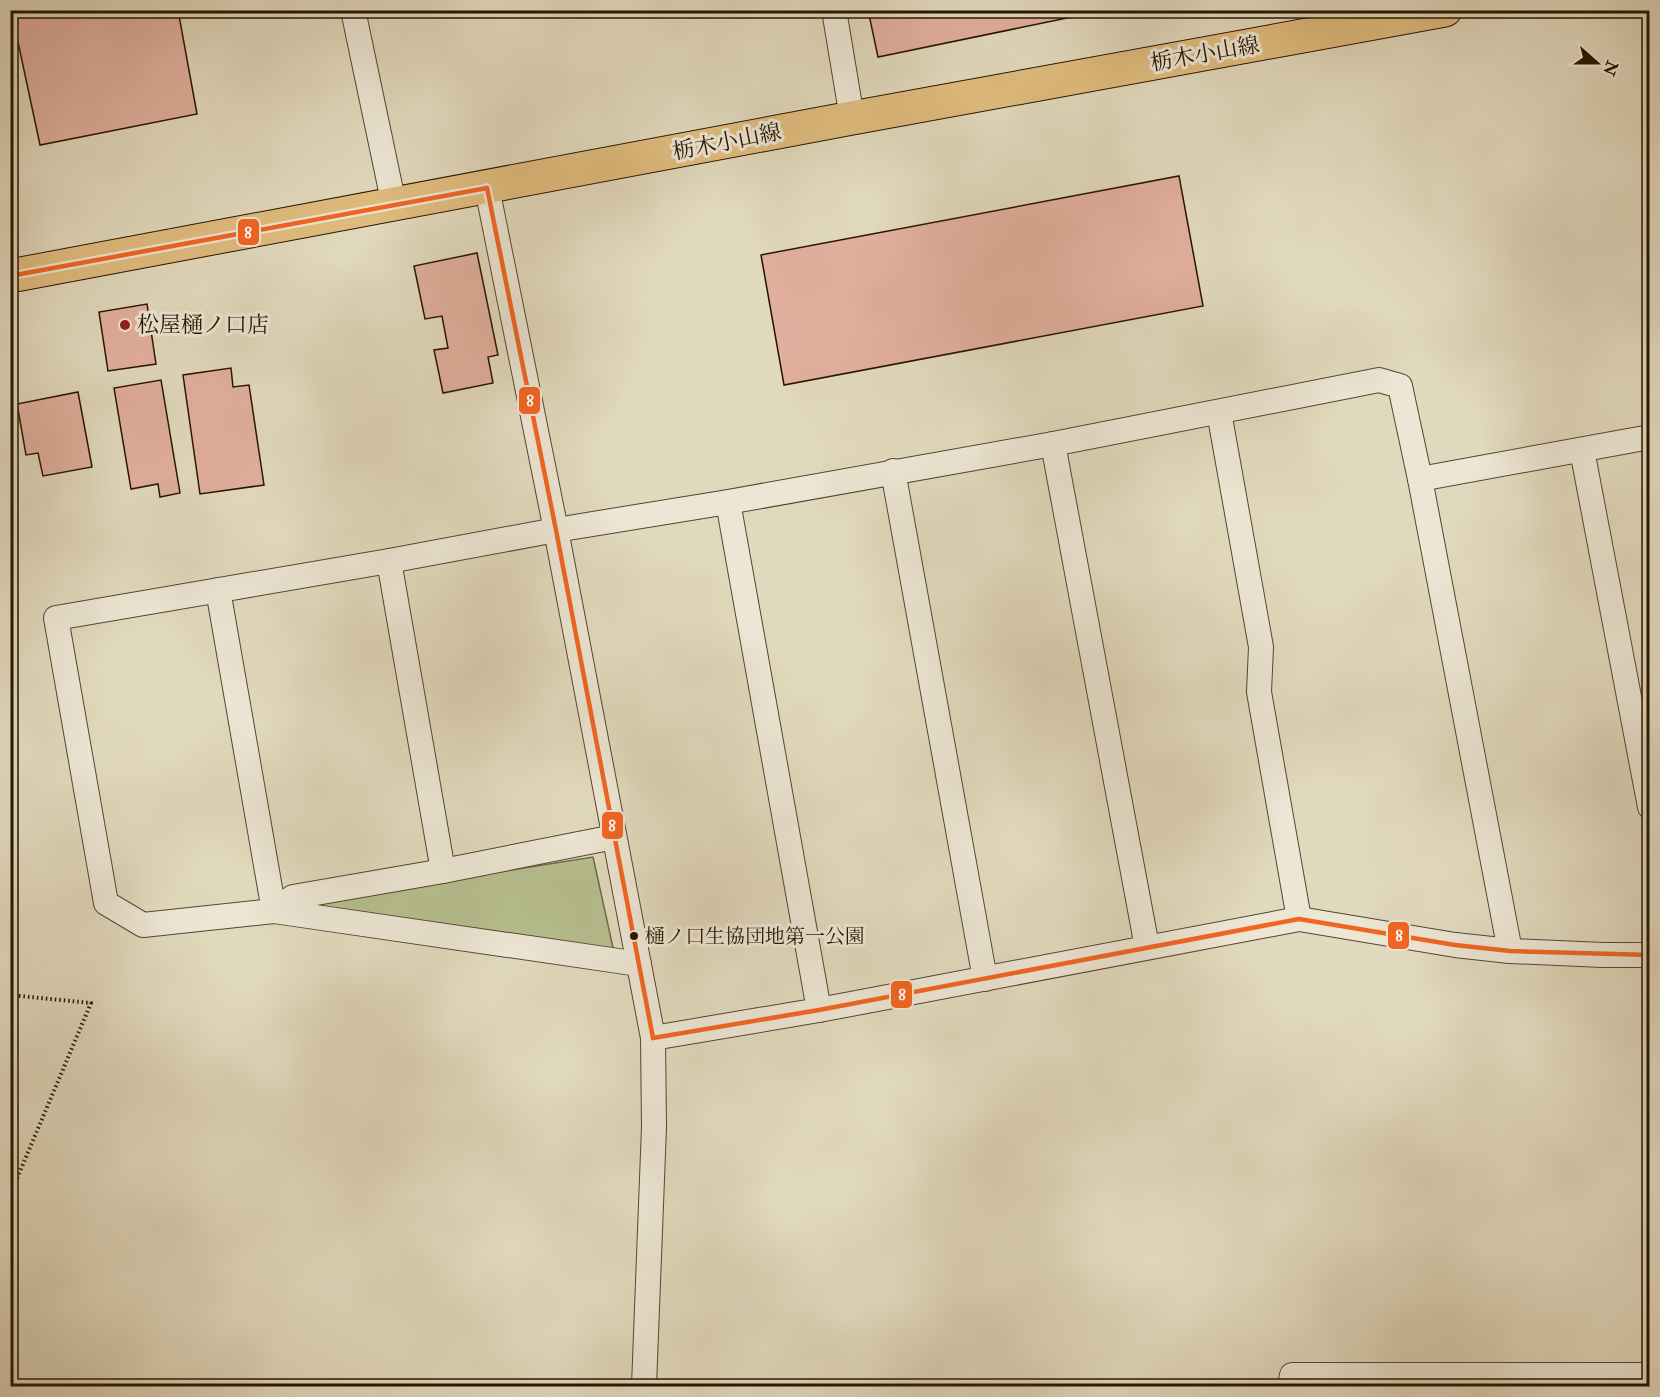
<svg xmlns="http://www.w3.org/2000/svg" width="1660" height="1397" font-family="'IM FELL Double Pica','Noto Serif JP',serif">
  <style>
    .green { fill: #b6be8f; stroke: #6e6948; stroke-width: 1.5 }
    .building { fill: #e1af9d; stroke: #271400; stroke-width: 1.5 }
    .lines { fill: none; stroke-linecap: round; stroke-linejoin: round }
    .minor-casing { stroke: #56452f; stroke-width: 26 }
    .primary-casing { stroke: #271400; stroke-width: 35 }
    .path { stroke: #271400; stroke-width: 4; stroke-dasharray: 1.5 3; stroke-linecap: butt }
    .minor { stroke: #ece6d4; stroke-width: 24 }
    .primary { stroke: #e0bc7e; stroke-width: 33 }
    .bus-1-casing { stroke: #ece6d4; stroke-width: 9 }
    .bus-1 { stroke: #f26522; stroke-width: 4.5 }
    .poi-dot { fill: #8f2418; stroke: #ece6d4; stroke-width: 2 }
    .bus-dot { fill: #271400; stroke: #ece6d4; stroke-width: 2 }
    .labels { text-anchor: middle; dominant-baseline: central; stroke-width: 6; stroke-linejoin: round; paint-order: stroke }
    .bus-label { font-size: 20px; fill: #271400; stroke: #ece6d4; text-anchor: start }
    .street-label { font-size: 22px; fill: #271400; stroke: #ece6d4 }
    .poi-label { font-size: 22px; fill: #271400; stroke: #ece6d4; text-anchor: start }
    .line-badge { stroke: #ece6d4; stroke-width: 2 }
    .badge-label { font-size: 16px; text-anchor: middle; font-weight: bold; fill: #fff }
  </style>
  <rect width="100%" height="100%" fill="#e1d9bd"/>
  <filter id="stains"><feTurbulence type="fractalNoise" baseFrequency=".00333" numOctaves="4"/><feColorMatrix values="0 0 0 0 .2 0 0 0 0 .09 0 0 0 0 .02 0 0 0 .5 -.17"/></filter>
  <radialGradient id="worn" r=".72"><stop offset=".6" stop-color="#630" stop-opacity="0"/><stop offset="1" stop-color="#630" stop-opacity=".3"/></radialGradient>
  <path class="green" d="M593 857 614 952 295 904Z"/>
  <g class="building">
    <path d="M18 10H178L197 114 40 145 12 14Z"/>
    <path d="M868 10H1106L878 57Z"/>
    <path d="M1179 176 1203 306 784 385 761 255Z"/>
    <path d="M477 253 498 355 488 357 493 383 443 393 434 350 448 348 442 316 425 319 414 266Z"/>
    <path d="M147 304 156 364 108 371 99 312Z"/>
    <path d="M231 368 233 387 249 385 264 485 200 494 183 375Z"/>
    <path d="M161 380 180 493 160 497 158 484 131 489 114 388Z"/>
    <path d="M78 392 92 467 43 476 38 453 26 455 17 404Z"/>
  </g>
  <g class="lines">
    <defs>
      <g id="minor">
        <path d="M353 10 394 205"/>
        <path d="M834 10 852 118"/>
        <path d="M487 188 556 530 653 1038 654 1127 644 1386"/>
        <path d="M1219 412 1261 647 1259 692 1299 919"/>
        <path d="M1053 444 1147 947"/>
        <path d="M1582 450 1650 807"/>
        <path d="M893 471 985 979"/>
        <path d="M1420 479 1650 437"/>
        <path d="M728 502 819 1010"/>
        <path d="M389 561 443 871"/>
        <path d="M218 590 274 911 293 897 443 871 614 837"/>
        <path d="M639 964 274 911 143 925 106 903 56 618 389 561 556 530 728 502 1053 444 1379 380 1400 386 1420 479 1510 951"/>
        <path d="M653 1038 819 1010 1299 919 1455 945 1510 951 1603 955H1650"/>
        <path d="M1290 1386 1292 1375H1650"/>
      </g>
      <path id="primary" d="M10 276 852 118 1445 10"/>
    </defs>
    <use href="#minor" class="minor-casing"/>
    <use href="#primary" class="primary-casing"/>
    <path class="path" d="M10 995 91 1003 10 1195"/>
    <use href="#minor" class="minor"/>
    <use href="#primary" class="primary"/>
    <defs>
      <g id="bus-1">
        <path d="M487 188 556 530 653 1038"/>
        <path d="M10 276 487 188"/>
        <path d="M653 1038 819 1010 1299 919 1455 945 1510 951 1650 955"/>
      </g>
    </defs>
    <use href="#bus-1" class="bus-1-casing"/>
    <use href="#bus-1" class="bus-1"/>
  </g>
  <circle class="poi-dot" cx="125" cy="325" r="6"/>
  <circle class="bus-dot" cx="634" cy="936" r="5"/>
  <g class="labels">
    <g class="bus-label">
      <text x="645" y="936">樋ノ口生協団地第一公園</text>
    </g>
    <g class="street-label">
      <text transform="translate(1205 54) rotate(-10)">栃木小山線</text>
      <text transform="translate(727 142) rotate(-11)">栃木小山線</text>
    </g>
    <g class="poi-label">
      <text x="137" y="325">松屋樋ノ口店</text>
    </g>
  </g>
  <g class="line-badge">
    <rect x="237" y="218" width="23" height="28" rx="6" fill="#f26522"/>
    <rect x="518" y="386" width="23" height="29" rx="6" fill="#f26522"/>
    <rect x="601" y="811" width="23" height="29" rx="6" fill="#f26522"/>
    <rect x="1387" y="921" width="23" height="29" rx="6" fill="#f26522"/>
    <rect x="890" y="980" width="23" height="29" rx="6" fill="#f26522"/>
  </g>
  <g class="badge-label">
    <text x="248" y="238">8</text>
    <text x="530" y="406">8</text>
    <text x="612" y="831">8</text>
    <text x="1399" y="941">8</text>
    <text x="902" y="1000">8</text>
  </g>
  <rect width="1660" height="1397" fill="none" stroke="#e1d9bd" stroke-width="36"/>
  <rect x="12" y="12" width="1636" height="1373" fill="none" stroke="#271400" stroke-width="3"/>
  <rect x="18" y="18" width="1624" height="1361" fill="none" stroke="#271400" stroke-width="1.5"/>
  <g transform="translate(1597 63) rotate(111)" stroke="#ece6d4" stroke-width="4.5" paint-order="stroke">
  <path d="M0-4.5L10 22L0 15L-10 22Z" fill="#271400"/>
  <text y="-9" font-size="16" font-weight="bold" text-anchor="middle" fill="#271400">N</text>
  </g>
  <rect width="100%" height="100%" filter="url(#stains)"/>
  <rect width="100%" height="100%" fill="url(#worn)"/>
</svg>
